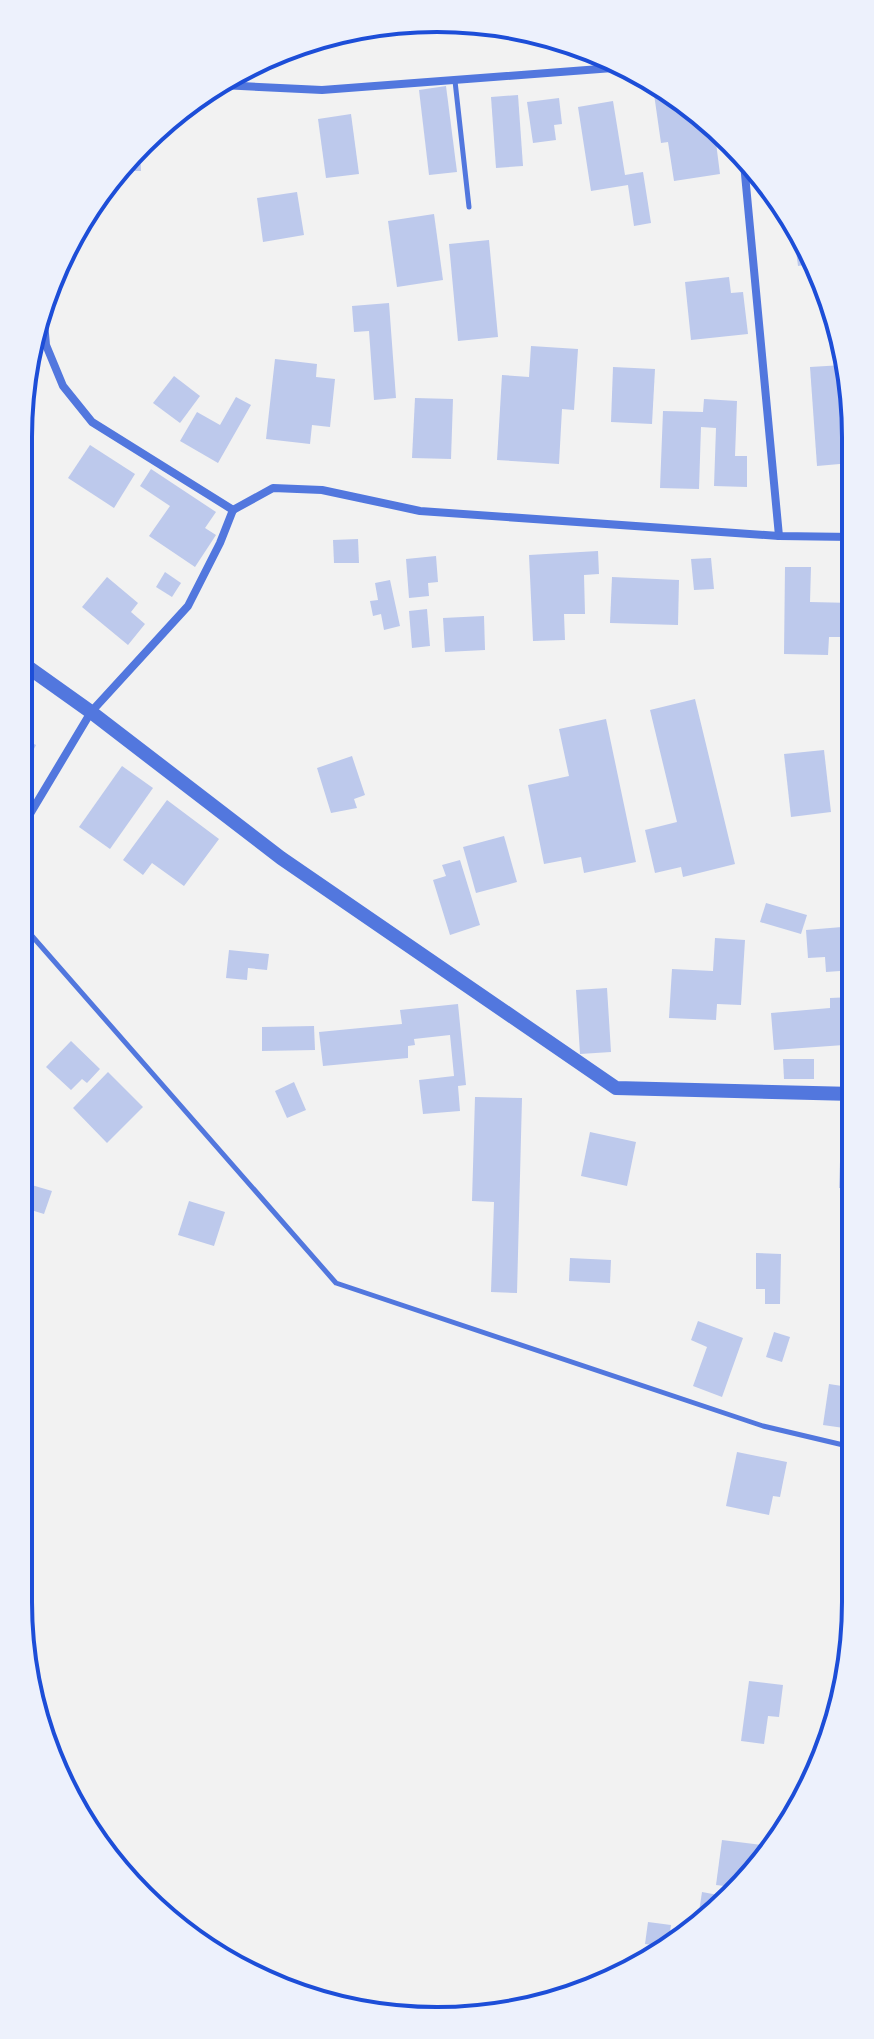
<svg xmlns="http://www.w3.org/2000/svg" width="874" height="2039" font-family="'Work Sans',sans-serif">
  <style>
    .building { fill: #bdc9ec }
    .lines { fill: none; stroke-linecap: round; stroke-linejoin: round }
    .service { stroke: #5277de; stroke-width: 5 }
    .minor { stroke: #5277de; stroke-width: 8 }
    .tertiary { stroke: #5277de; stroke-width: 14 }
    .rim { fill: none; stroke: #1d4ed8; stroke-width: 4 }
  </style>
  <rect width="100%" height="100%" fill="#f2f2f2"/>
  <g class="building">
    <path d="M652 80 670 89 714 127 720 174 674 181 668 142 661 143Z"/>
    <path d="M446 86 457 172 429 175 419 90Z"/>
    <path d="M518 95 523 166 496 168 491 97Z"/>
    <path d="M559 98 562 124 554 125 556 140 533 143 527 102Z"/>
    <path d="M613 101 625 175 643 172 651 223 634 226 628 185 591 191 578 107Z"/>
    <path d="M351 114 359 174 326 178 318 119Z"/>
    <path d="M140 147 141 171H116L122 160Z"/>
    <path d="M297 192 304 235 263 242 257 198Z"/>
    <path d="M434 214 443 280 397 287 388 221Z"/>
    <path d="M792 220 813 252 816 263 798 266Z"/>
    <path d="M489 240 498 337 458 341 449 244Z"/>
    <path d="M729 277 731 293 743 292 748 334 691 340 685 282Z"/>
    <path d="M389 303 396 398 374 400 369 331 354 332 352 306Z"/>
    <path d="M531 346 578 349 574 410 562 409 559 464 497 460 502 375 529 377Z"/>
    <path d="M275 359 317 364 316 377 335 379 330 427 312 425 310 444 266 439Z"/>
    <path d="M843 365 851 463 817 466 810 367Z"/>
    <path d="M613 367 655 369 652 424 611 422Z"/>
    <path d="M174 376 200 396 180 423 153 403Z"/>
    <path d="M236 397 251 405 218 463 180 441 197 412 220 425Z"/>
    <path d="M415 398 453 399 451 459 412 458Z"/>
    <path d="M704 399 737 401 735 456H747V487L714 486 716 428 701 427 699 489 660 488 663 411 703 412Z"/>
    <path d="M90 445 135 474 114 508 68 478Z"/>
    <path d="M151 469 216 512 205 528 216 535 195 567 149 536 170 506 140 486Z"/>
    <path d="M18 504 33 507 24 546 18 545Z"/>
    <path d="M358 539 359 563H334L333 540Z"/>
    <path d="M598 551 599 574 584 575 585 614H564L565 640 533 641 529 555Z"/>
    <path d="M436 556 438 582 428 583 429 596 409 598 406 559Z"/>
    <path d="M711 558 714 589 694 590 691 559Z"/>
    <path d="M785 567H811L810 602 853 603V637H829L828 655 784 654Z"/>
    <path d="M165 572 181 583 172 597 156 587Z"/>
    <path d="M107 577 138 603 131 612 145 624 128 645 82 607Z"/>
    <path d="M612 577 679 580 678 625 610 623Z"/>
    <path d="M390 580 400 626 384 630 381 614 373 616 370 601 378 600 375 583Z"/>
    <path d="M427 609 430 646 412 648 409 611Z"/>
    <path d="M484 616 485 650 445 652 443 618Z"/>
    <path d="M695 699 735 864 683 877 681 867 655 873 645 830 677 822 650 710Z"/>
    <path d="M18 706 29 712 18 733Z"/>
    <path d="M606 719 636 862 584 873 581 857 544 864 528 785 569 776 559 729Z"/>
    <path d="M18 736 36 745 18 780Z"/>
    <path d="M824 750 831 812 791 817 784 754Z"/>
    <path d="M352 756 365 795 354 799 357 808 331 813 317 768Z"/>
    <path d="M122 766 153 788 110 849 79 827Z"/>
    <path d="M167 800 219 839 184 886 152 863 143 875 123 860Z"/>
    <path d="M504 836 517 882 476 893 463 847Z"/>
    <path d="M460 860 480 925 450 935 433 880 446 876 442 865Z"/>
    <path d="M766 903 807 915 801 934 760 922Z"/>
    <path d="M854 926V970L826 972 825 957 808 958 806 930Z"/>
    <path d="M715 938 745 940 741 1005 717 1004 716 1020 669 1018 672 969 713 971Z"/>
    <path d="M229 950 269 954 267 970 248 968 247 980 226 978Z"/>
    <path d="M607 988 611 1052 580 1054 576 990Z"/>
    <path d="M852 997 854 1014 842 1015 844 1045 774 1050 771 1013 830 1008V998Z"/>
    <path d="M458 1004 466 1085 458 1086 460 1111 423 1114 419 1080 454 1076 450 1035 414 1039 415 1045 408 1046V1058L323 1066 319 1032 402 1024 400 1010Z"/>
    <path d="M314 1026 315 1050 262 1051V1027Z"/>
    <path d="M71 1041 100 1069 87 1083 82 1079 71 1090 46 1067Z"/>
    <path d="M783 1059H814V1079H784Z"/>
    <path d="M108 1072 143 1107 107 1143 73 1108Z"/>
    <path d="M294 1082 306 1110 287 1118 275 1091Z"/>
    <path d="M475 1097 522 1098 517 1293 491 1292 494 1202 472 1201Z"/>
    <path d="M590 1132 636 1142 627 1186 581 1176Z"/>
    <path d="M841 1135 855 1136V1188H839Z"/>
    <path d="M18 1181 52 1191 44 1214 18 1206Z"/>
    <path d="M189 1201 225 1212 214 1246 178 1235Z"/>
    <path d="M756 1253 781 1254 780 1304H765V1289H756Z"/>
    <path d="M570 1258 611 1260 610 1283 569 1281Z"/>
    <path d="M849 1273H855V1312L845 1311Z"/>
    <path d="M698 1321 743 1338 722 1397 693 1386 707 1347 691 1340Z"/>
    <path d="M774 1332 790 1337 782 1362 766 1357Z"/>
    <path d="M829 1384 855 1388 851 1429 823 1425Z"/>
    <path d="M737 1452 787 1462 780 1497 773 1496 769 1515 726 1506Z"/>
    <path d="M749 1681 783 1685 779 1717 768 1716 764 1744 741 1741Z"/>
    <path d="M722 1840 771 1846 752 1878 740 1888 716 1885Z"/>
    <path d="M702 1892 729 1897 709 1914 699 1912Z"/>
    <path d="M648 1922 671 1925 668 1947 645 1944Z"/>
  </g>
  <g class="lines">
    <g class="service">
      <path d="M455 81 469 207"/>
      <path d="M18 920 336 1283 763 1426 856 1448"/>
    </g>
    <g class="minor">
      <path d="M221 85 322 90 626 67"/>
      <path d="M743 153 779 536"/>
      <path d="M42 299 46 345 63 386 92 422 233 510"/>
      <path d="M233 510 273 488 322 490 420 511 779 536 853 537"/>
      <path d="M18 834 91 712 188 606 220 543 233 510"/>
    </g>
    <path class="tertiary" d="M18 660 91 712 281 858 616 1088 854 1094"/>
  </g>
  <path d="M0 0H874V2039H0ZM437 32H437A405 405 0 0 1 842 437V1602A405 405 0 0 1 437 2007H437A405 405 0 0 1 32 1602V437A405 405 0 0 1 437 32Z" fill="#edf1fc" fill-rule="evenodd"/>
  <path class="rim" d="M437 32H437A405 405 0 0 1 842 437V1602A405 405 0 0 1 437 2007H437A405 405 0 0 1 32 1602V437A405 405 0 0 1 437 32Z"/>
</svg>
